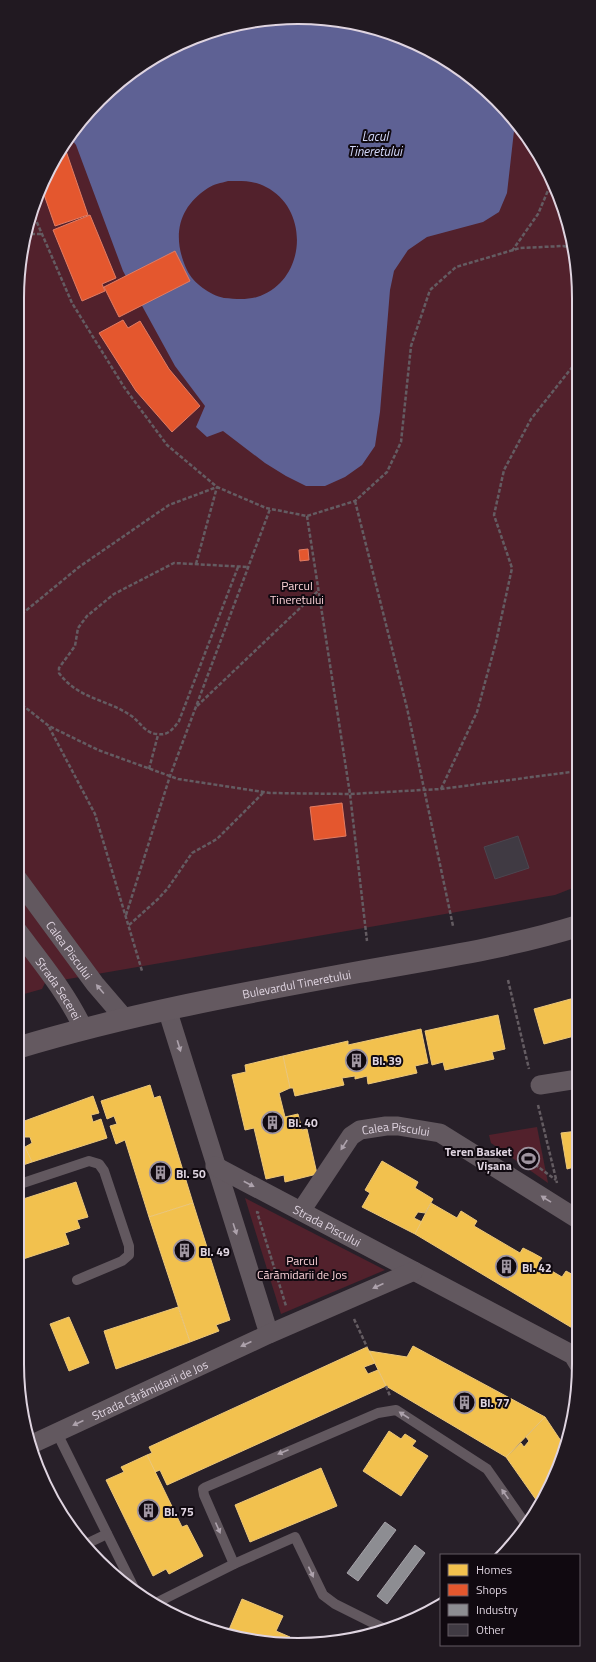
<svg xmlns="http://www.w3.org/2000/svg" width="596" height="1662" font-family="'Titillium Web',sans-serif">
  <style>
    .green { fill: #52212c }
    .water { fill: #5e6194; fill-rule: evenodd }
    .homes { fill: #f2c14e; stroke: #ecc77a }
    .shops { fill: #e4572e; stroke: #e27c63 }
    .industry { fill: #8d8d92; stroke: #a6a2a9 }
    .building { fill: #403a43; stroke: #4c4650 }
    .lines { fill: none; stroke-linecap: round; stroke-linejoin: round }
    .path { stroke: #645c62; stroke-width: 2.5; stroke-dasharray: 4 2; stroke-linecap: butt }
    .service { stroke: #62585f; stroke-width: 10 }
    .minor { stroke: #62585f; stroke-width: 19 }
    .primary { stroke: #645960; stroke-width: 22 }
    .oneway { fill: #ada2ac }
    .labels { text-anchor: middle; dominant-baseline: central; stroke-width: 4; stroke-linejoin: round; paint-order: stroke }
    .park-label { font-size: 12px; fill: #fbd2d7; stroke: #100910 }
    .street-label { font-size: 12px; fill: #dfd4e0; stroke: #100910 }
    .poi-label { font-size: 12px; font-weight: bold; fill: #dfd4e0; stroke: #100910; text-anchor: start }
    .water-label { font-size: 13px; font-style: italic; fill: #d2d7f9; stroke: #100910 }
    .rim { fill: none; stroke: #dfd4e0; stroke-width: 2 }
  </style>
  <rect width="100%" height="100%" fill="#282029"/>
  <g class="green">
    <path d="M316 18 371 27 439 55 509 113 550 174 577 261 578 886 555 895 45 983 42 989 17 996V298L27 225 46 174 75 127 113 87 157 55 207 32 261 19Z"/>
    <path d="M537 1127 548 1183 491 1143 489 1135Z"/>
    <path d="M245 1198 385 1270 281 1314Z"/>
  </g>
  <path class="water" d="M316 18 371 27 439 55 509 113 515 122 507 193 499 212 483 222 427 237 408 250 394 271 390 290 380 412 375 446 362 465 345 477 325 486H306L286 476 265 463 223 431 207 437 196 427 205 406 175 366 123 271 76 145 69 136 75 127 113 87 157 55 211 31 261 19ZM228 181C241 181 254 180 266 187 311 210 306 282 257 297 246 300 236 299 224 298 210 295 193 283 187 270 172 238 177 208 208 188 214 184 221 183 228 181Z"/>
  <g class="homes">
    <path d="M578 997V1035L544 1044 534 1009Z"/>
    <path d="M498 1015 505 1049 492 1052 494 1059 445 1070 443 1062 432 1065 425 1031Z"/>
    <path d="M421 1029 428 1063 415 1066 417 1073 368 1084 367 1076 355 1079V1076L342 1078 344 1085 295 1096 293 1088H290L283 1056 348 1041V1045Z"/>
    <path d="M283 1056 290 1088 279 1093 285 1117 298 1114 302 1130 307 1129 317 1174 285 1182 284 1175 266 1179 254 1128 245 1130 232 1075 246 1072 245 1065Z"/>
    <path d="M150 1085 154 1098 160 1096 193 1203 149 1217 125 1140 116 1144 110 1126 117 1124 114 1116 107 1119 101 1101Z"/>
    <path d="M93 1096 99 1113 91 1115 93 1122 101 1119 107 1138 32 1162 25 1147 32 1143 30 1137H25L19 1123Z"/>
    <path d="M17 1123H19L25 1137 17 1140Z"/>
    <path d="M578 1131 579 1181H576L574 1167 567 1169 561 1133Z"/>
    <path d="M17 1147H25L32 1162 17 1167Z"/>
    <path d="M382 1161 418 1182 415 1188 433 1199 425 1213 418 1212 414 1218 422 1222 415 1234 362 1207 370 1193 365 1190Z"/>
    <path d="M76 1182 88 1217 77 1220 80 1228 65 1233 69 1244 17 1261V1201Z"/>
    <path d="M193 1203 230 1320 216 1325 219 1331 190 1342 149 1217Z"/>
    <path d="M431 1203 457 1218 461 1211 477 1221 474 1226 520 1253 523 1248 533 1253 542 1258 538 1263 562 1277 566 1271 579 1278V1332L415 1234Z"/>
    <path d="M178 1307 190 1342 116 1369 104 1331Z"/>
    <path d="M69 1317 89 1363 69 1371 50 1324Z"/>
    <path d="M413 1346 545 1417 506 1457 386 1386 369 1351 407 1357Z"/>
    <path d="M367 1347 375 1363 364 1367 368 1374 378 1370 386 1386 167 1485 160 1470 155 1472 147 1455 152 1453 149 1447Z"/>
    <path d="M545 1417 565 1447 539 1504 506 1457 521 1443 524 1447 529 1441 526 1437Z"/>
    <path d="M389 1431 401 1439 405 1434 416 1441 412 1446 428 1456 401 1496 363 1471Z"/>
    <path d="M147 1455 182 1527 187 1525 203 1556 169 1574 166 1569 153 1576 106 1480 124 1472 121 1467Z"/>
    <path d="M321 1468 337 1506 250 1542 235 1505Z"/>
    <path d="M242 1599 283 1616 276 1631 290 1637 288 1643H262L228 1632Z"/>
  </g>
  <g class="shops">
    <path d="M65 148 88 215 55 226 41 186 46 174 61 150Z"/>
    <path d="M90 215 116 278 102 284 105 291 82 301 53 230Z"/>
    <path d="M175 251 190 281 119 317 104 287Z"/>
    <path d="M123 320 128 328 140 321 169 369 200 406 172 432 136 391 99 333Z"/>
    <path d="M308 549 309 560 300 561 299 550Z"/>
    <path d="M342 803 346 836 314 840 310 807Z"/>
  </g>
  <g class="industry">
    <path d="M385 1522 396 1530 358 1581 347 1573Z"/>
    <path d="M415 1545 425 1553 387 1604 377 1596Z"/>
  </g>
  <path class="building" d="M518 836 529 868 495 879 484 847Z"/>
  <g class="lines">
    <g class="path">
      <path d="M32 211 72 303 124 387 167 445 217 487 266 508 307 516 355 501 387 472 401 442 411 346 430 290 456 267 520 248 563 246 573 248"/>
      <path d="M25 234H42"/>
      <path d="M512 251 538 214 552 181"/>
      <path d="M355 501 407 708 453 926"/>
      <path d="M307 516 350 794 367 941"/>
      <path d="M196 564 217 487"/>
      <path d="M238 567 179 721C173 729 168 736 157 734 144 733 140 721 130 715 106 699 78 699 59 673V668L75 646 78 628 87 616 114 594 174 563 248 567"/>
      <path d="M17 618 79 567 169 505 217 487"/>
      <path d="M17 701 49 726 98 750 178 779 270 793 350 794 441 789 578 771"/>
      <path d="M197 706 318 591"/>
      <path d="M49 727 95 814 142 971"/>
      <path d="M149 769 158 735"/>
      <path d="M441 789 477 712 496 642 512 568 494 515 504 470 531 419 577 361"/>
      <path d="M126 915 170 776 270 509"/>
      <path d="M129 925 158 899 168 888 192 853 217 839 264 792"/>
      <path d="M508 980 529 1069"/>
      <path d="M538 1105 557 1183"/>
      <path d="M530 1161 556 1180"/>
      <path d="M259 1213 257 1212 286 1306"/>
      <path d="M354 1319 367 1347"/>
      <path d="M386 1386 390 1396"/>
    </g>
    <g class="service">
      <path d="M17 1185 89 1161 99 1164 104 1171 129 1246V1255L122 1261 77 1280"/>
      <path d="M57 1433 136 1592"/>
      <path d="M84 1545 107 1534"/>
      <path d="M234 1564 204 1495 203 1489 206 1487 378 1413 396 1410 487 1469 527 1526"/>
      <path d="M154 1604 234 1564 295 1537 323 1595 335 1604 385 1629"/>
    </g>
    <g class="minor">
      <path id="s1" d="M17 878 95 984 125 1019"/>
      <path id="s2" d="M17 930C41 962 67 993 84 1030"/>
      <path d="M167 1009 269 1334"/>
      <path d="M540 1085 578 1079"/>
      <path id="s3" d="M215 1166 573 1355 579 1365"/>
      <path id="s4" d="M301 1211 351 1136 360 1130 386 1126H398L440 1133 579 1220"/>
      <path id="s5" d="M30 1445 269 1334 414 1271"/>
    </g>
    <path class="primary" id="s6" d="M17 1048C129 1014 244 993 359 972 432 959 507 948 578 926"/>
  </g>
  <defs><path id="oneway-solid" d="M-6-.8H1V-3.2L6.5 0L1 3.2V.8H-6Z"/></defs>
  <g class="oneway">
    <use href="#oneway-solid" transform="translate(100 989) rotate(-130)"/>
    <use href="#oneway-solid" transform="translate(179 1046) rotate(73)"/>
    <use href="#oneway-solid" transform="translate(344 1145) rotate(123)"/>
    <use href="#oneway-solid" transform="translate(249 1184) rotate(28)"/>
    <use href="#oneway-solid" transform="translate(546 1199) rotate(-148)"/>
    <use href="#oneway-solid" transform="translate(235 1229) rotate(72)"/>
    <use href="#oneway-solid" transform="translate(378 1286) rotate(156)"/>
    <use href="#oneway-solid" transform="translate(246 1344) rotate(155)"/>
    <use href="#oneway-solid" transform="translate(404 1415) rotate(-147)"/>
    <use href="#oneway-solid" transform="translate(78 1423) rotate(155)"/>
    <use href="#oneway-solid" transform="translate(283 1452) rotate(157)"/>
    <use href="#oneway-solid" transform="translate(505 1494) rotate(-125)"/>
    <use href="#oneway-solid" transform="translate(218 1528) rotate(66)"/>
    <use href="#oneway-solid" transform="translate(311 1572) rotate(65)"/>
  </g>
  <defs>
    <symbol id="building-ring" viewBox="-11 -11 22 22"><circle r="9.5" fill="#100910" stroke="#9f95a0" stroke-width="1.5"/><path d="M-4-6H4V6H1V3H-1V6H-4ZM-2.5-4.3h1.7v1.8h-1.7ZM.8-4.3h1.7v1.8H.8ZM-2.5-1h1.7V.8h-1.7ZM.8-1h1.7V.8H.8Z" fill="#9f95a0"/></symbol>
    <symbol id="stadium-ring" viewBox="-11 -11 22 22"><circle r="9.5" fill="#100910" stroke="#9f95a0" stroke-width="1.5"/><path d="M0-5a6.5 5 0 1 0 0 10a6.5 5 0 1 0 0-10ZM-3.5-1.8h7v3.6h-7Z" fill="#9f95a0"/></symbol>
  </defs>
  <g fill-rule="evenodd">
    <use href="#building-ring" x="344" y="1048" width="25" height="25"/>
    <use href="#building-ring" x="260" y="1110" width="25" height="25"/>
    <use href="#stadium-ring" x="516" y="1146" width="25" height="25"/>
    <use href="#building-ring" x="148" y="1160" width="25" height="25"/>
    <use href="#building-ring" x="172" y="1238" width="25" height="25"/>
    <use href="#building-ring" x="494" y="1254" width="25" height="25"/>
    <use href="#building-ring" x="452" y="1390" width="25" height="25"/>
    <use href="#building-ring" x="136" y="1498" width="25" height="25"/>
  </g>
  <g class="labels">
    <g class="park-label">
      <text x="297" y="585">Parcul<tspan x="297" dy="14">Tineretului</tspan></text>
      <text x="302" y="1260">Parcul<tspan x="302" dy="14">Cărămidarii de Jos</tspan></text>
    </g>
    <g class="street-label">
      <text stroke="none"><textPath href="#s1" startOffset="89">Calea Piscului</textPath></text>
      <text stroke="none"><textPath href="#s6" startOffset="287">Bulevardul Tineretului</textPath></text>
      <text stroke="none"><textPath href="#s2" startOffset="72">Strada Secerei</textPath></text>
      <text stroke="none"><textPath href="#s4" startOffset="137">Calea Piscului</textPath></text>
      <text stroke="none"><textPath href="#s3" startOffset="127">Strada Piscului</textPath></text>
      <text stroke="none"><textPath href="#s5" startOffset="132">Strada Cărămidarii de Jos</textPath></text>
    </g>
    <g class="poi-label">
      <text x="372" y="1060">Bl. 39</text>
      <text x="288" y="1122">Bl. 40</text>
      <text x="512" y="1151" text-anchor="end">Teren Basket<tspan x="512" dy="14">Vișana</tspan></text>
      <text x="176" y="1173">Bl. 50</text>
      <text x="200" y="1251">Bl. 49</text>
      <text x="522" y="1267">Bl. 42</text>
      <text x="480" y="1402">Bl. 77</text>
      <text x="164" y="1511">Bl. 75</text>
    </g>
    <g class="water-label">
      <text x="375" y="136">Lacul<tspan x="375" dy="15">Tineretului</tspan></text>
    </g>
  </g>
  <path d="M0 0H596V1662H0ZM298 24H298A274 274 0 0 1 572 298V1364A274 274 0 0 1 298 1638H298A274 274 0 0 1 24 1364V298A274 274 0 0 1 298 24Z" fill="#211921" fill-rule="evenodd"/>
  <path class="rim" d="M298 24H298A274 274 0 0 1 572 298V1364A274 274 0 0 1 298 1638H298A274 274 0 0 1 24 1364V298A274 274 0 0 1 298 24Z"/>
  <rect x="440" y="1554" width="140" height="92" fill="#100910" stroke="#635a63"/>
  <rect x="448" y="1564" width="20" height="12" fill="#f2c14e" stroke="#635a63"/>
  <text x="476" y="1574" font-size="12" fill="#dfd4e0">Homes</text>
  <rect x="448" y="1584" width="20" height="12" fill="#e4572e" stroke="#635a63"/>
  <text x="476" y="1594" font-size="12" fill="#dfd4e0">Shops</text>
  <rect x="448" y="1604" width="20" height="12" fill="#8d8d92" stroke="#635a63"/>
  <text x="476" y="1614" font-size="12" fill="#dfd4e0">Industry</text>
  <rect x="448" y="1624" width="20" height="12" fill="#403a43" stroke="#635a63"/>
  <text x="476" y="1634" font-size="12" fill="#dfd4e0">Other</text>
</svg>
